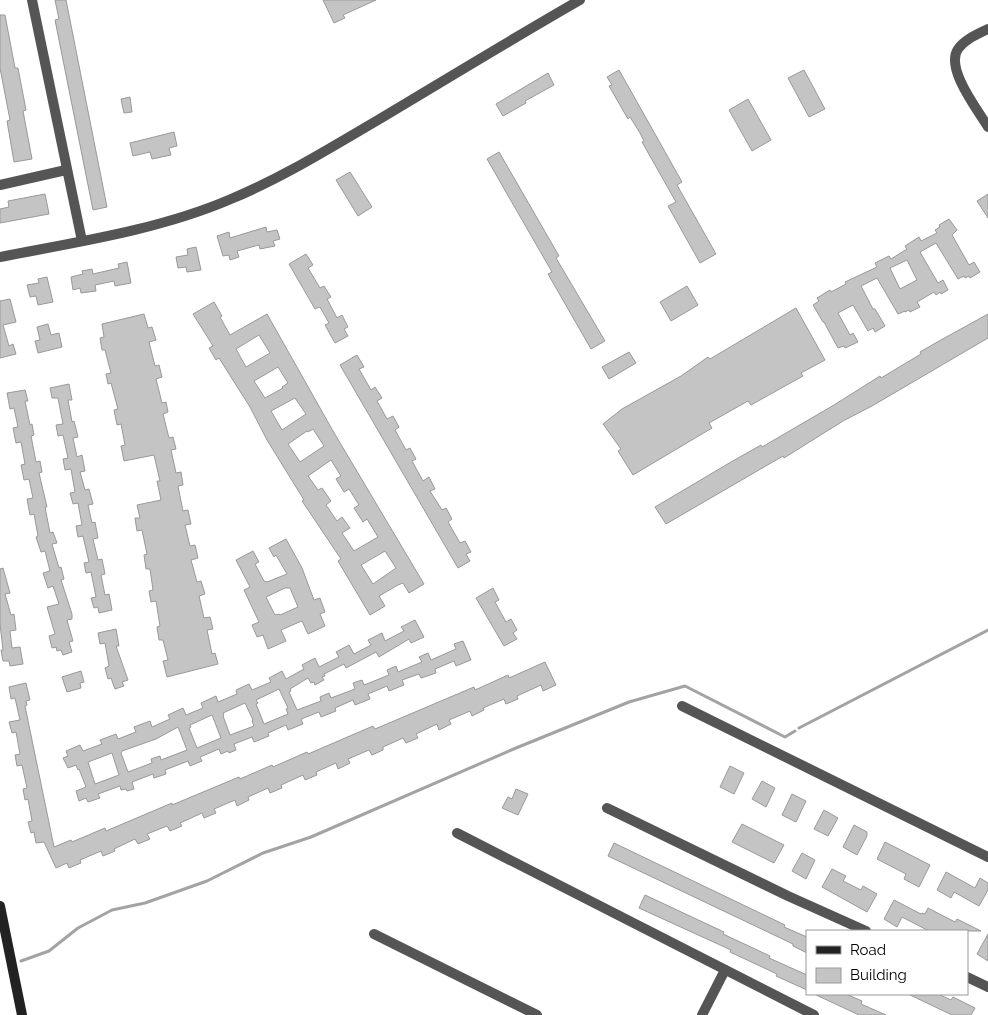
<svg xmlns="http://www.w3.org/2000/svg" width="988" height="1015" font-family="Raleway,sans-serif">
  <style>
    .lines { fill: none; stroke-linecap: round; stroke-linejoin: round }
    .stream { stroke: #a3a3a3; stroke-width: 3 }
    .building { fill: #c4c4c4; stroke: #999; fill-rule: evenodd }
    .street { stroke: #555; stroke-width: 10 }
    .secondary { stroke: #222; stroke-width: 10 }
  </style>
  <rect width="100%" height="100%" fill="#fff"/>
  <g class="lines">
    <g class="stream">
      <path d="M799 728 988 630"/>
      <path d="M21 961 49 951 78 928 112 910 145 903 207 881 263 853 311 837 516 748 629 702 685 686 785 737 795 731"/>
    </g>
  </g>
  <g class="building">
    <path d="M55 0H66L107 207 93 210 55 20 59 19Z"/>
    <path d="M323 0H376L343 15 345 18 334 23Z"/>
    <path d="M0 15H5L15 68H18L26 110 23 111 32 159 14 162 7 121 10 120 0 68Z"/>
    <path d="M619 70 682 182 677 185 716 254 700 263 668 206 676 202 642 142 644 141 640 133 630 117 628 119 609 86 612 85 607 77Z"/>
    <path d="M804 70 825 109 809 117 788 78Z"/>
    <path d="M548 73 554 85 525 101 526 103 503 116 496 104Z"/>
    <path d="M130 97 132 112 124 113 121 99Z"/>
    <path d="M748 99 771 140 752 151 729 110Z"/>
    <path d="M174 132 177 146 169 148 171 155 152 159 150 152 133 156 130 143Z"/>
    <path d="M499 152 559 256 556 258 605 341 591 349 548 274 552 272 487 159Z"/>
    <path d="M350 172 372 207 358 216 336 180Z"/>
    <path d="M45 194 49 214 0 223V209L9 207 8 201Z"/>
    <path d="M988 194V218L977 201Z"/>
    <path d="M949 219 957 230 952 235 969 265 974 262 980 272 970 278 969 276 965 278 964 276 958 279 936 243 920 252 938 283 943 280 948 290 941 294 940 292 936 295 934 292 917 302 920 307 910 312 909 310 905 312V311L898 314 877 278 861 286 873 309H875L885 326 875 332 873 328 868 331 853 305 838 313 850 335 853 333 858 342 845 348 844 346 838 348 824 322H823L813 305 819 301 817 298 830 290 831 292 846 284 845 282 877 267 875 263 889 256 891 259 907 249 905 246 919 237 921 241 937 233 935 230 940 227 939 225ZM907 260 917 280 900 289 890 268Z"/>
    <path d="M266 227 267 232 277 230 280 239 273 241 275 246 260 249 259 245 237 251 239 257 230 260 229 255 223 256 217 236 229 232 230 238Z"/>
    <path d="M196 247 201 270 187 272 186 267 178 268 176 257 188 255 187 249Z"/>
    <path d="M306 254 313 265 308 268 320 288 324 286 331 297 327 299 337 318 342 315 348 327 344 329 348 336 335 343 325 325 329 323 320 307 315 309 289 264Z"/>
    <path d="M127 262 131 283 115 286 114 281 95 285 96 291 81 293 80 288 73 290 71 277 83 274 82 271 92 269 93 274 119 268 118 264Z"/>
    <path d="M47 277 53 302 38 305 36 296 30 297 27 285 39 283 38 279Z"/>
    <path d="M687 286 698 305 671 321 660 302Z"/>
    <path d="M10 299 16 322 3 325 9 346 13 344 16 354 0 358V301Z"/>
    <path d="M214 302 222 316 220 317 230 335 267 314 333 431 424 584 409 593 403 583 398 585 379 596 385 606 370 615 338 561 341 559 302 501 304 500 267 440 250 407 219 358 216 360 209 348 213 346 193 314ZM259 335 270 353 246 367 236 349ZM278 367 288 383 282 387 283 388 265 398 254 381ZM295 398 306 414 282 430 271 411ZM313 429 324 446 300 462 288 444 307 431 308 432ZM331 460 341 476 336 479 344 492 349 489 359 505 354 508 363 522 367 519 378 537 354 551 342 533 350 528 342 517 337 521 326 505 331 501 322 488 318 490 308 476ZM385 551 396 568 373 584 361 565Z"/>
    <path d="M796 308 825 360 801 373 803 376 751 405 748 401 709 423 712 428 633 475 618 451 621 449 603 424 622 409 681 376 708 357 710 359Z"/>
    <path d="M144 314 148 328 152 327 156 340 149 342 155 366 159 365 162 377 156 379 162 403 166 402 168 412 163 414 169 438 173 437 176 449 171 450 176 473 181 472 183 485 178 486 183 511 188 510 191 524 185 525 190 546 195 545 198 558 191 560 197 582 201 581 205 594 199 596 204 618 210 617 213 629 207 630 212 654 215 653 218 664 167 677 163 661 168 660 163 640H159L157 627 160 626 156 601 151 602 149 591 153 590 150 569H146L144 555 147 554 142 530 137 531 135 518H140L137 505 161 500 157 481H160L154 455 124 461 121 446 125 445 121 424 117 425 114 410 118 409 111 383 108 384 106 374 111 373 105 350H102L100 338 104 337 102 324Z"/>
    <path d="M988 314V338L872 406 843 421 784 458 783 456 666 524 655 507 731 462 761 445 762 447 834 405 880 376 881 378 921 354 920 352 939 341Z"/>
    <path d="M48 324 51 335 59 333 62 347 38 353 35 341 40 340 37 327Z"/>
    <path d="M629 352 636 363 609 379 602 367Z"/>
    <path d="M357 355 364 367 359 369 371 390 375 387 382 398 377 401 387 419 393 416 399 427 395 430 406 450 410 448 416 459 412 461 423 481 429 477 435 489 430 491 442 510 446 508 452 519 448 522 460 543 465 541 471 552 466 554 470 561 458 568 340 365Z"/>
    <path d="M69 384 72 400H68L72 422 74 421 78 437 73 438 77 457 82 455 85 471 80 472 85 490 89 489 93 504 88 505 92 523 95 522 98 538 93 539 98 560 102 559 105 574 101 575 105 595 109 594 112 610 99 613 98 607 94 608 91 598 96 597 91 572 86 573 84 563 89 562 83 536 78 537 76 526 82 525 78 503 73 504 70 493 75 492 71 469 65 470 63 459 68 458 63 435 58 436 56 425 63 424 58 398H52L50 388Z"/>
    <path d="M25 390 28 401H25L30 425 32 424 34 435 31 436 36 462 40 461 42 472 39 473 47 507H45L50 533 53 532 57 543 52 544 59 568 61 567 64 579 61 580 72 614V619L67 620 73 641 69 642 72 652 63 655 61 650 57 651 56 647 52 648 49 636 55 634 47 607 59 604 53 586 48 588 43 573 50 571 45 551 41 552 36 537 38 536 34 514 30 515 27 499 33 498 29 479 24 480 21 465 25 464 21 442 16 443 13 428 18 427 14 408 10 409 7 393Z"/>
    <path d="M286 539 302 568 314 600 320 598 325 612 320 614 325 626 308 634 302 621 297 623 281 630 286 641 268 649 263 635 257 637 252 625 259 622 244 590 250 587 236 560 253 551 259 562 255 564 264 581 267 582 287 574 276 555 274 557 269 548ZM285 588H290L298 607 280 615 279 614 275 615 266 597Z"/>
    <path d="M3 568 10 593 5 594 11 615 14 614 16 630 10 631 12 648 20 647 23 664 10 666 9 661H3L1 650H3L0 624V569Z"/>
    <path d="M493 588 499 600 495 602 506 622 511 619 517 630 513 633 517 639 504 646 476 598Z"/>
    <path d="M415 620 424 637 411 643 409 639 379 657 376 652 346 668 344 664 324 674 325 676 322 677 324 680 315 685 314 682 311 683 308 678 290 689 291 691 289 692 297 710 321 701 320 697 329 693 331 698 355 689 353 683 362 680 364 685 389 675 387 670 396 666 398 672 422 662 419 657 428 653 431 660 456 649 454 644 463 641 471 660 456 666 454 661 435 669 436 673 421 678 419 674 402 680 404 685 389 691 387 686 368 694 370 699 355 705 353 700 335 708 336 711 321 717 319 712 301 719 303 724 288 730 286 725 268 733 269 736 254 742 252 737 234 744 236 750 229 753 228 751 221 754 219 749 200 757 202 761 190 766 188 761 165 770 166 774 154 778 153 774 132 782 134 789 127 791 126 789 121 790 120 786 98 794 100 798 88 802 86 798 79 801 76 791 86 787 79 769 78 770 76 765 68 768 63 758 68 756 66 751 80 745 83 751 102 744 100 740 116 734 118 739 136 732 134 727 150 721 152 727 170 719 168 715 183 708 186 715 203 708 201 703 216 696 218 702 237 694 236 690 249 684 252 690 271 682 269 678 282 671 286 679 304 669 302 665 315 658 319 667 339 657 336 652 349 645 354 654 371 645 368 640 382 633 385 641 404 631 401 627ZM279 689 288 708 286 709 288 714 264 724 256 704 258 703 256 700ZM245 703 253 720 252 721 254 726 230 735 223 716 224 715 223 713ZM212 715 221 738 197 748 189 728 191 727 190 725ZM178 727 187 750 161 760 160 756 151 759 152 763 128 772 121 753 122 751 156 739ZM112 753 119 775 95 784 88 762Z"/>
    <path d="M116 629 119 646H116L128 680 122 682 124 686 115 689 111 678 108 679 105 668 109 666 105 643 100 644 98 633Z"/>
    <path d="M545 662 556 685 543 691 541 685 517 696 518 699 506 704 504 699 483 708 484 710 472 716 470 711 449 720 451 724 439 730 437 724 416 734 418 738 406 743 403 738 383 747V750L372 755 369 750 348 759 350 763 338 769 336 763 316 772 317 775 305 780 303 775 281 785 282 788 270 793 268 788 248 797 249 800 237 806 235 800 214 809 216 813 204 818 202 813 180 823 182 826 170 831 167 826 147 834 150 839 138 844 135 839 114 849 115 851 103 856 101 851 80 860 81 863 69 868 67 863 56 868 44 842 36 843 34 832 31 833 28 822 32 821 28 799 25 800 23 789 27 788 22 765 17 766 15 755 20 754 16 732 12 733 9 722 20 720 15 698 11 699 9 687 26 683 30 700 26 701 27 705 25 706 54 847 71 840 72 842 105 828 106 831 172 803V805L239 777 240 779 272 765 273 767 307 752 308 754 373 726 375 729 474 687 475 690 508 675 509 678Z"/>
    <path d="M81 671 84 682 80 683 81 688 67 692 62 677Z"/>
    <path d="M730 766 744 773 734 794 720 787Z"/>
    <path d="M762 781 775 788 766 807 752 799Z"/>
    <path d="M516 789 528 794 518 815 502 808 508 797 512 799Z"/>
    <path d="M792 794 806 801 796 822 782 815Z"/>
    <path d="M824 810 838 818 828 836 814 829Z"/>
    <path d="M742 824 784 845 774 863 732 842Z"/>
    <path d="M854 825 867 832V836L857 855 843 847Z"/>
    <path d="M885 842 930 865 919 887 904 879 906 874 877 859Z"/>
    <path d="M614 843 785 925 784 927 807 937V953L793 946V944L608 856Z"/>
    <path d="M802 853 815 860 806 879 792 871Z"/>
    <path d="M832 869 846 876 843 881 861 890 863 886 877 894 867 912 822 887Z"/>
    <path d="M946 872 975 888 980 878 988 883V890L979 906 954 892 951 898 937 890Z"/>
    <path d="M645 895 724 932 723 934 770 956 769 958 807 975V990L776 976 777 974 730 952 731 950 639 908Z"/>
    <path d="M894 900 921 914 922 913 925 914 928 908 955 922 957 919 981 931H929L902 917 897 927 884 919Z"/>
    <path d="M988 934V961L977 954Z"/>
    <path d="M814 994H846L862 1001 861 1004 886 1015H859Z"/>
    <path d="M908 994H938L951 1000 953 997 975 1008 971 1015H952Z"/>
  </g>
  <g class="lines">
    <g class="street">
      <path d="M32 0 82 241"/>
      <path d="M988 29C978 34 965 39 958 49 945 68 977 109 988 127"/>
      <path d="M0 185 66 170"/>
      <path d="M0 257C77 242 159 230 231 199 282 178 330 148 378 120 445 80 512 39 580 0"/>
      <path d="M682 706 988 857"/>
      <path d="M607 808 788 896 866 931"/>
      <path d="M457 833 814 1015"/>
      <path d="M374 934 537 1015"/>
      <path d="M967 977 988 987"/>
      <path d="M702 1015 725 970"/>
    </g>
    <path class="secondary" d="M0 906 22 1015"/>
  </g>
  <rect x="806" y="930" width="162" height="65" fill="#ffffff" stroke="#999999"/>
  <rect x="816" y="946" width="25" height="8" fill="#222222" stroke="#999999"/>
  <text x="850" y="955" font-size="15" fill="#000000">Road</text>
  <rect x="816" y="968" width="25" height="15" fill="#c4c4c4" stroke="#999999"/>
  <text x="850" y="980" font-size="15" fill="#000000">Building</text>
</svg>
